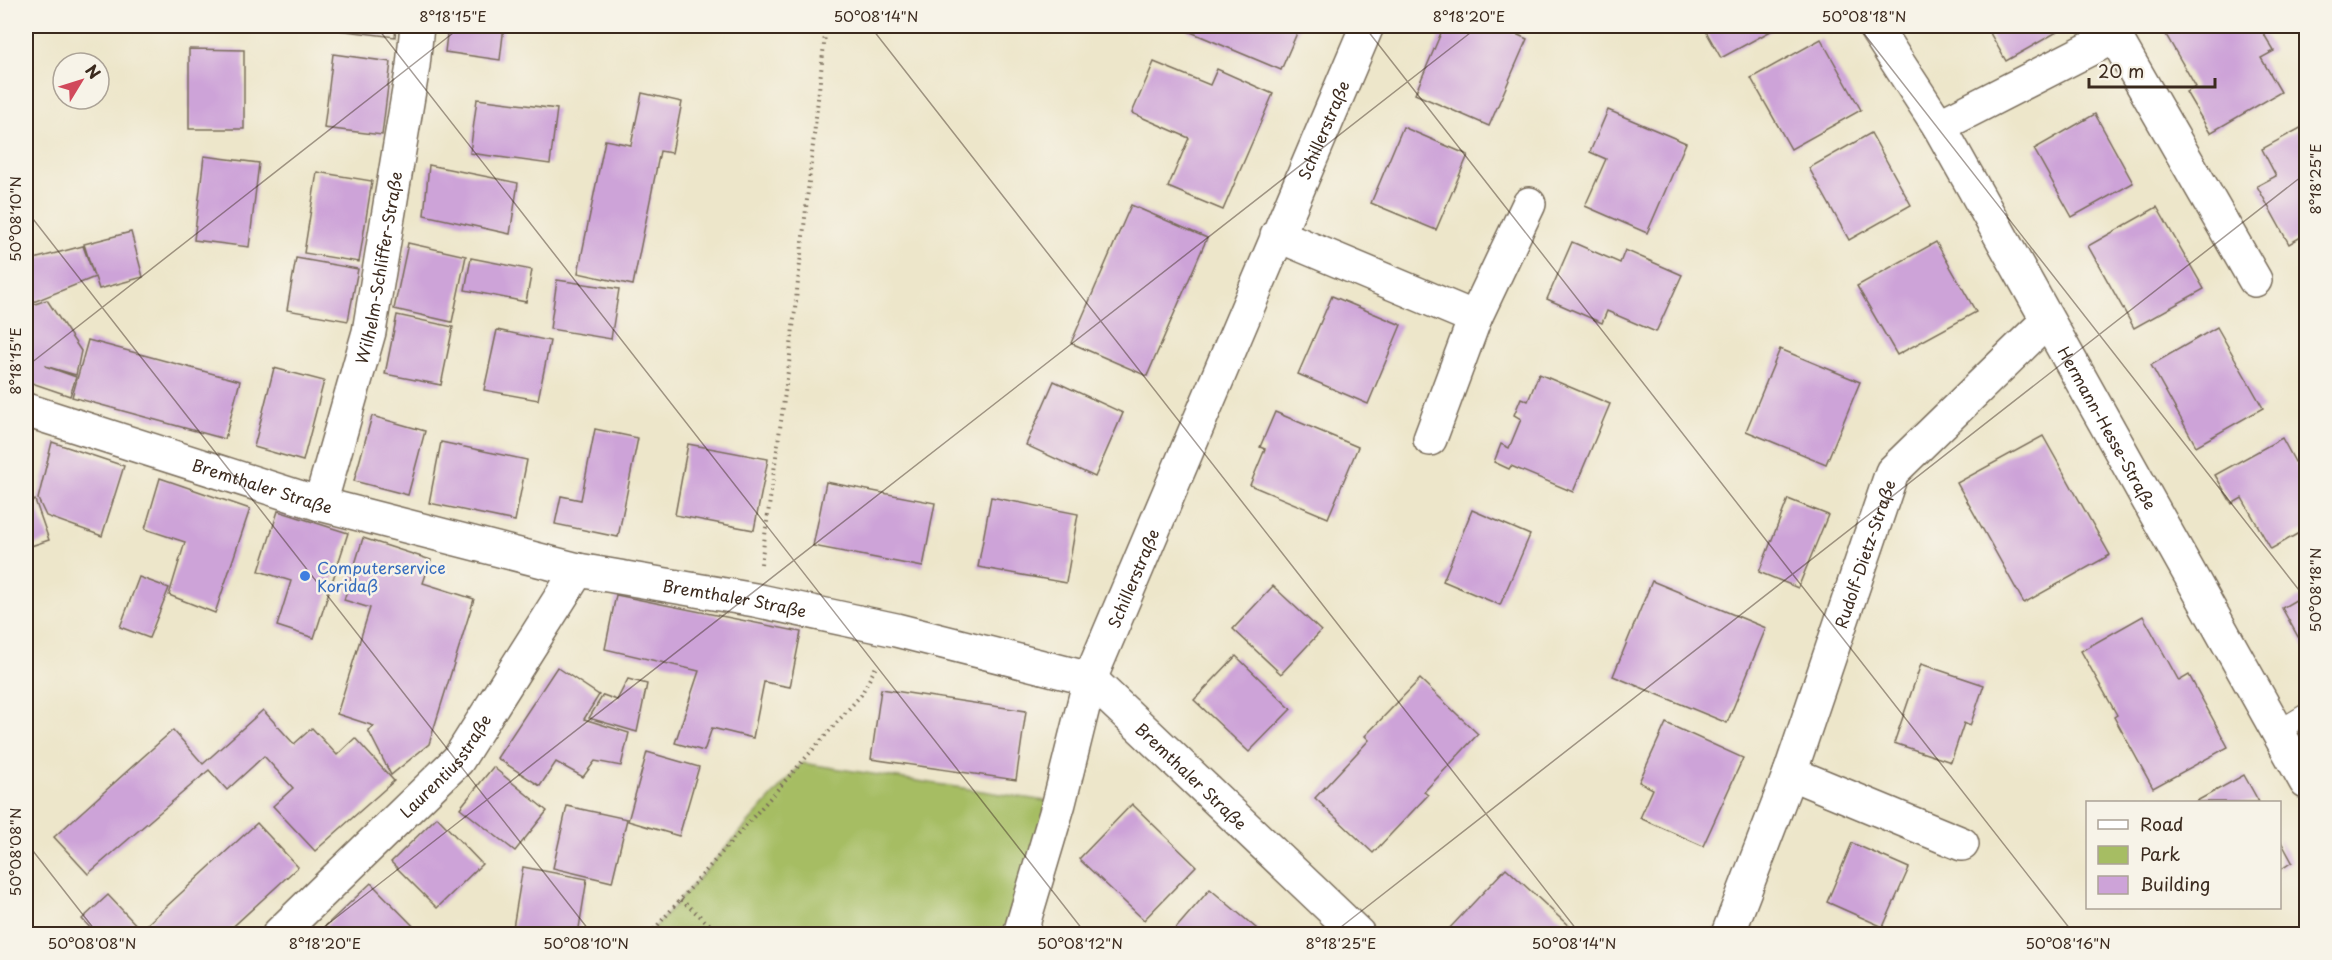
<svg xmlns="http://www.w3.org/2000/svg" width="2332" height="960" font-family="'Playpen Sans',sans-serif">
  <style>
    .green { fill: #a6bd63; stroke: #707440; stroke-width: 1.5 }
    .building { fill: #cda3d8 }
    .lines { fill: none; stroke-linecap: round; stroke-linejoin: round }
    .lane-casing { stroke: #796c5a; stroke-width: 22 }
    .street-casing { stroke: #796c5a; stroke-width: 36 }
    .path { stroke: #796c5a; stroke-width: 4; stroke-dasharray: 1.5 4.5; stroke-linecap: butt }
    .lane { stroke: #fff; stroke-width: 20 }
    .street { stroke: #fff; stroke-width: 33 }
    .ticks { fill: none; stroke: #3b2a1e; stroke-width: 1.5; stroke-opacity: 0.45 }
    .shop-dot { fill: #3f7fe0; stroke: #f7f3e8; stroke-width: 2 }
    .labels { text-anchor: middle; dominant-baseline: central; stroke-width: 5; stroke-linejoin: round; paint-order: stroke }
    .street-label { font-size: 16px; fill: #3b2a1e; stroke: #f7f3e8 }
    .shop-label { font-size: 16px; fill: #366cbe; stroke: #f7f3e8; text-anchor: start }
    .neatline { fill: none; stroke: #3b2a1e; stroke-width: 2 }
    .ticks-label { font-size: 15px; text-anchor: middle; fill: #3b2a1e }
  </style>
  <rect width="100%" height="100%" fill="#f7f3e8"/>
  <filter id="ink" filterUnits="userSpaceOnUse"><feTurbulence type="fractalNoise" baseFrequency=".0167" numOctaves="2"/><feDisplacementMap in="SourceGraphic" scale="12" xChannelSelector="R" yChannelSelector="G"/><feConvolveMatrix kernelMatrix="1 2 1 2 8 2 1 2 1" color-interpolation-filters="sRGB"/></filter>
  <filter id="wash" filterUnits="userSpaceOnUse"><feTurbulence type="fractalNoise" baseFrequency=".008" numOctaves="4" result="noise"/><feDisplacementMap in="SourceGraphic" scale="24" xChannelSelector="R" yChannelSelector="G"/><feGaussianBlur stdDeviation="1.35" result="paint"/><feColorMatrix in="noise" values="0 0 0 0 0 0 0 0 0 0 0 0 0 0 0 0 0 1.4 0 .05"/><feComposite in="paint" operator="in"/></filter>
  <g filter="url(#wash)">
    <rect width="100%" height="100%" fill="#ede6ca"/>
    <path class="green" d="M802 763 1059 803 1020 934H649Z"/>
    <g id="blocks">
      <g class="building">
        <path d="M331 26H396L395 37 330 29Z"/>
        <path d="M448 26H504L500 60 445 52Z"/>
        <path d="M1188 26H1300L1281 70 1186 30Z"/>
        <path d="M1444 26H1498L1527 39 1489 126 1415 94Z"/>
        <path d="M1703 26H1780L1721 58Z"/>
        <path d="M1986 26H2053L2057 32 2006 61Z"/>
        <path d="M2161 26H2259L2274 51 2261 58 2281 92 2210 133 2186 92 2196 87Z"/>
        <path d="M1821 39 1861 110 1791 149 1751 78Z"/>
        <path d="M189 49 244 50V129H189Z"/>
        <path d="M333 54 391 62 382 135 324 128Z"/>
        <path d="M1154 62 1210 85 1217 69 1273 94 1223 210 1168 187 1189 138 1132 113Z"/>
        <path d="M642 93 682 102 672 153 660 151 633 285 578 273 605 140 631 145Z"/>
        <path d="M477 99 557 109 550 164 470 153Z"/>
        <path d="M1608 110 1686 143 1647 233 1585 206 1606 159 1590 152Z"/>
        <path d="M2095 114 2133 183 2072 217 2034 149Z"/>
        <path d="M2306 125V234L2289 244 2257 186 2276 176 2262 149Z"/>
        <path d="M1403 127 1468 155 1436 230 1371 203Z"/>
        <path d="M1871 133 1911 205 1849 240 1809 168Z"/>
        <path d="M204 156 259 163 249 247 194 240Z"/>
        <path d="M429 165 518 183 510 234 424 215Z"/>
        <path d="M317 172 372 181 359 262 304 253Z"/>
        <path d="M1131 205 1207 238 1147 376 1071 343Z"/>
        <path d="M2157 207 2204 289 2134 328 2088 246Z"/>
        <path d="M131 232 143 277 99 289 95 277 26 305V261L83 246 94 276 84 244Z"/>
        <path d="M1572 242 1620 263 1625 250 1682 275 1656 332 1607 311 1602 323 1547 299Z"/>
        <path d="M1936 242 1976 312 1897 355 1857 286Z"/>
        <path d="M408 243 466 256 452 322 394 309Z"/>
        <path d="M296 258 358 269 348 321 287 310Z"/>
        <path d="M471 258 532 270 526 302 465 290Z"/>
        <path d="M557 280 619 289 611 339 550 329Z"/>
        <path d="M1332 296 1401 325 1368 404 1298 374Z"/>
        <path d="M47 300 81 351 76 375 45 366 76 377 70 396 26 381V307Z"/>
        <path d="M397 315 453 327 441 385 385 374Z"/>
        <path d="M2217 327 2263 408 2196 446 2151 365Z"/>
        <path d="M497 330 550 341 538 400 484 390Z"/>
        <path d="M88 340 240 381 225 439 72 397Z"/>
        <path d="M1780 349 1860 382 1826 464 1746 431Z"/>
        <path d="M274 368 324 381 303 461 254 447Z"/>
        <path d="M1539 374 1610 404 1573 492 1511 466 1509 469 1494 462 1501 444 1509 448 1521 419 1514 415 1521 398 1528 401Z"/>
        <path d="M1054 381 1123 413 1095 477 1026 445Z"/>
        <path d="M1275 412 1358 447 1328 518 1250 485 1265 449 1260 447Z"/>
        <path d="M372 416 425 431 408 495 354 481Z"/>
        <path d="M595 429 638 438 618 537 555 524 561 496 581 500Z"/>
        <path d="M2043 436 2110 555 2024 603 1957 483Z"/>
        <path d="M2282 438 2306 482V529L2271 549 2242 498 2232 504 2215 475Z"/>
        <path d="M52 442 124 466 102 536 46 516 38 499Z"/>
        <path d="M441 442 527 460 515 521 429 503Z"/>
        <path d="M688 444 768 459 754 530 675 515Z"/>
        <path d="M160 478 250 509 215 613 169 595 185 542 145 529Z"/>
        <path d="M826 482 935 503 923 567 813 546Z"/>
        <path d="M991 497 1078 514 1066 583 978 567Z"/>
        <path d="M1788 499 1828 515 1798 588 1759 572Z"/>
        <path d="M35 500 49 540 28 547 26 541V504Z"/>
        <path d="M1472 510 1530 535 1500 605 1443 581Z"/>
        <path d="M278 511 348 533 314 638 277 626 291 581 259 571Z"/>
        <path d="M363 538 431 560 423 583 474 599 429 744 391 775 368 730 374 726 337 714 370 608 344 600Z"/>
        <path d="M139 577 169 588 149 638 120 627Z"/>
        <path d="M1652 581 1766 628 1727 723 1613 676Z"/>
        <path d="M1273 586 1321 631 1281 674 1233 629Z"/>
        <path d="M2306 594V651L2282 608Z"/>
        <path d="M616 595 801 632 790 687 764 682 753 738 712 728 704 751 675 743 699 671 605 649Z"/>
        <path d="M2143 616 2179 681 2189 675 2228 747 2153 788 2114 717 2117 715 2081 651Z"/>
        <path d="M1236 656 1291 709 1249 752 1194 700Z"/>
        <path d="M1921 664 1984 685 1970 726 1964 723 1951 762 1894 743Z"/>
        <path d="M557 667 599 695 584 719 629 733 621 766 595 761 583 777 556 762 540 786 497 758Z"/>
        <path d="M628 679 647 684 637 732 589 718 603 695 617 700Z"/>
        <path d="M1420 679 1478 734 1424 792 1428 795 1373 853 1315 798 1369 740 1365 736Z"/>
        <path d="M881 689 1026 711 1016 780 871 759Z"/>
        <path d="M263 710 294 744 312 728 337 755 355 738 394 781 315 851 273 806 293 788 264 756 227 790 209 770 88 874 54 837 173 730 203 764Z"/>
        <path d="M1666 723 1743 758 1703 846 1640 818 1653 789 1639 782Z"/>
        <path d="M647 752 699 767 679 836 628 821Z"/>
        <path d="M493 767 547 811 515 851 460 808Z"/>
        <path d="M2244 775 2259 802H2195Z"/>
        <path d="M1132 804 1196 866 1144 920 1079 859Z"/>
        <path d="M567 806 627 819 612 882 553 868Z"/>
        <path d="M437 817 482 864 437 908 391 862Z"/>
        <path d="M257 823 298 867 225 934H96L82 919 108 895 141 930Z"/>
        <path d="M2280 840 2292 862 2280 870Z"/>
        <path d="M1852 843 1909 868 1883 927 1827 902Z"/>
        <path d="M523 867 587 879 578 934H512Z"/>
        <path d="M1506 868 1572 929 1567 934H1449L1446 932Z"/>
        <path d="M371 883 419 932 416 934H317Z"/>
        <path d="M1210 889 1263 934H1171Z"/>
      </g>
    </g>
  </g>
  <g filter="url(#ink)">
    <use href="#blocks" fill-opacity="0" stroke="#796c5a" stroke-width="1.5"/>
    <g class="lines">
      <defs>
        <path id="lane" d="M2278 731 2306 714"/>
        <g id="street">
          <path id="s1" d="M1874 26 1939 126 2306 782"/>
          <path d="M2109 26 2255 280"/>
          <path d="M1939 126 2115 36"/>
          <path d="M1277 235 1475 318 1430 439"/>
          <path d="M1475 318 1529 204"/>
          <path id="s2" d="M26 410 320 504 578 570 755 600 896 630 1090 679 1358 934"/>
          <path id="s3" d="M320 504 369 332 413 66 417 26"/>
          <path d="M1790 773 1962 844"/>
          <path id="s4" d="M279 934 458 760 578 570"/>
          <path id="s5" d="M1020 934 1059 803 1090 679 1367 26"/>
          <path id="s6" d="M1728 934 1790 773 1892 472 2047 321"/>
        </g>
      </defs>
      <use href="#lane" class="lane-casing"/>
      <use href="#street" class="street-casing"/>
      <g class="path">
        <path d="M761 564 789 364 826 26"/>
        <path d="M681 900 721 934"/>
        <path d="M650 934 861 695 877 665"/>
      </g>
      <use href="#lane" class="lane"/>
      <use href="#street" class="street"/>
    </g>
  </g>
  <path class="ticks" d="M376 26 1086 934M870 26 1580 934M1364 26 2074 934M1858 26 2306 599M26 210 592 934M26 367 462 26M26 842 98 934M315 934 1479 26M1332 934 2306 173"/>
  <circle class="shop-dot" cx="305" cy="576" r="6"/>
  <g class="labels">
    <g class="street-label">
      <text stroke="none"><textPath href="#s5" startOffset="861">Schillerstraße</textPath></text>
      <text stroke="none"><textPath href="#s3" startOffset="244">Wilhelm-Schliffer-Straße</textPath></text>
      <text stroke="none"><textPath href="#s1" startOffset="465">Hermann-Hesse-Straße</textPath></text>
      <text stroke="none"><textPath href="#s2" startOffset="248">Bremthaler Straße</textPath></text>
      <text stroke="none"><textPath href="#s6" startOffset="404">Rudolf-Dietz-Straße</textPath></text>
      <text stroke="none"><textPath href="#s5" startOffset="374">Schillerstraße</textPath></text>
      <text stroke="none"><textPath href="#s2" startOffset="734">Bremthaler Straße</textPath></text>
      <text stroke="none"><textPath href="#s4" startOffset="237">Laurentiusstraße</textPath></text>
      <text stroke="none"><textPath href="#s2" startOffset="1239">Bremthaler Straße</textPath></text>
    </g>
    <g class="shop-label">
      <text x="317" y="567">Computerservice<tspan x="317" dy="18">Koridaß</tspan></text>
    </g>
  </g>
  <rect width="2332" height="960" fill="none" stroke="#f7f3e8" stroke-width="66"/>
  <rect x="2086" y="801" width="195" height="108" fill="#f7f3e8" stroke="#aca397" stroke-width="1.5"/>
  <rect x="2098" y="820" width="30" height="9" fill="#ffffff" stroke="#aca397" stroke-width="1.5"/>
  <text x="2140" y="831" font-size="18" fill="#3b2a1e">Road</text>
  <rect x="2098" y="846" width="30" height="18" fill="#a6bd63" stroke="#aca397" stroke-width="1.5"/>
  <text x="2140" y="861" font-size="18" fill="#3b2a1e">Park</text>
  <rect x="2098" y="876" width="30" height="18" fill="#cda3d8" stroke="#aca397" stroke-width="1.5"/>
  <text x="2140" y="891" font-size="18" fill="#3b2a1e">Building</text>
  <g transform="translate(81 81) rotate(52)"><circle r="28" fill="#f7f3e8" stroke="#aca397" stroke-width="1.5"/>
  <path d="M0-4.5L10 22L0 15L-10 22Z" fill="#d1495b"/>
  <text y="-9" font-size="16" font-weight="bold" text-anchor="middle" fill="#3b2a1e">N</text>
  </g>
  <path d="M2089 78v9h126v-9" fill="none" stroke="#3b2a1e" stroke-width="3"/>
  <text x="2098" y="78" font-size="18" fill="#3b2a1e" stroke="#f7f3e8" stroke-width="4.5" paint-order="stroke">20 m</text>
  <rect x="33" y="33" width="2266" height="894" class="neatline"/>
  <g class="ticks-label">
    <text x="453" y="22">8°18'15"E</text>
    <text x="876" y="22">50°08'14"N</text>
    <text x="1469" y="22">8°18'20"E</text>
    <text x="1864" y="22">50°08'18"N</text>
    <text transform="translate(2316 179) rotate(-90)" y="5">8°18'25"E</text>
    <text transform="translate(16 219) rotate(-90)" y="5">50°08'10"N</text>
    <text transform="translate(16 361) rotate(-90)" y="5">8°18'15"E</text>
    <text transform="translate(2316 590) rotate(-90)" y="5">50°08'18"N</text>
    <text transform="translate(16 852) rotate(-90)" y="5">50°08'08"N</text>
    <text x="92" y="949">50°08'08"N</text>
    <text x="325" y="949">8°18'20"E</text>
    <text x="586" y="949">50°08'10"N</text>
    <text x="1080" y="949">50°08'12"N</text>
    <text x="1341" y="949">8°18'25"E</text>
    <text x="1574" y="949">50°08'14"N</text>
    <text x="2068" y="949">50°08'16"N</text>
  </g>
</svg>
